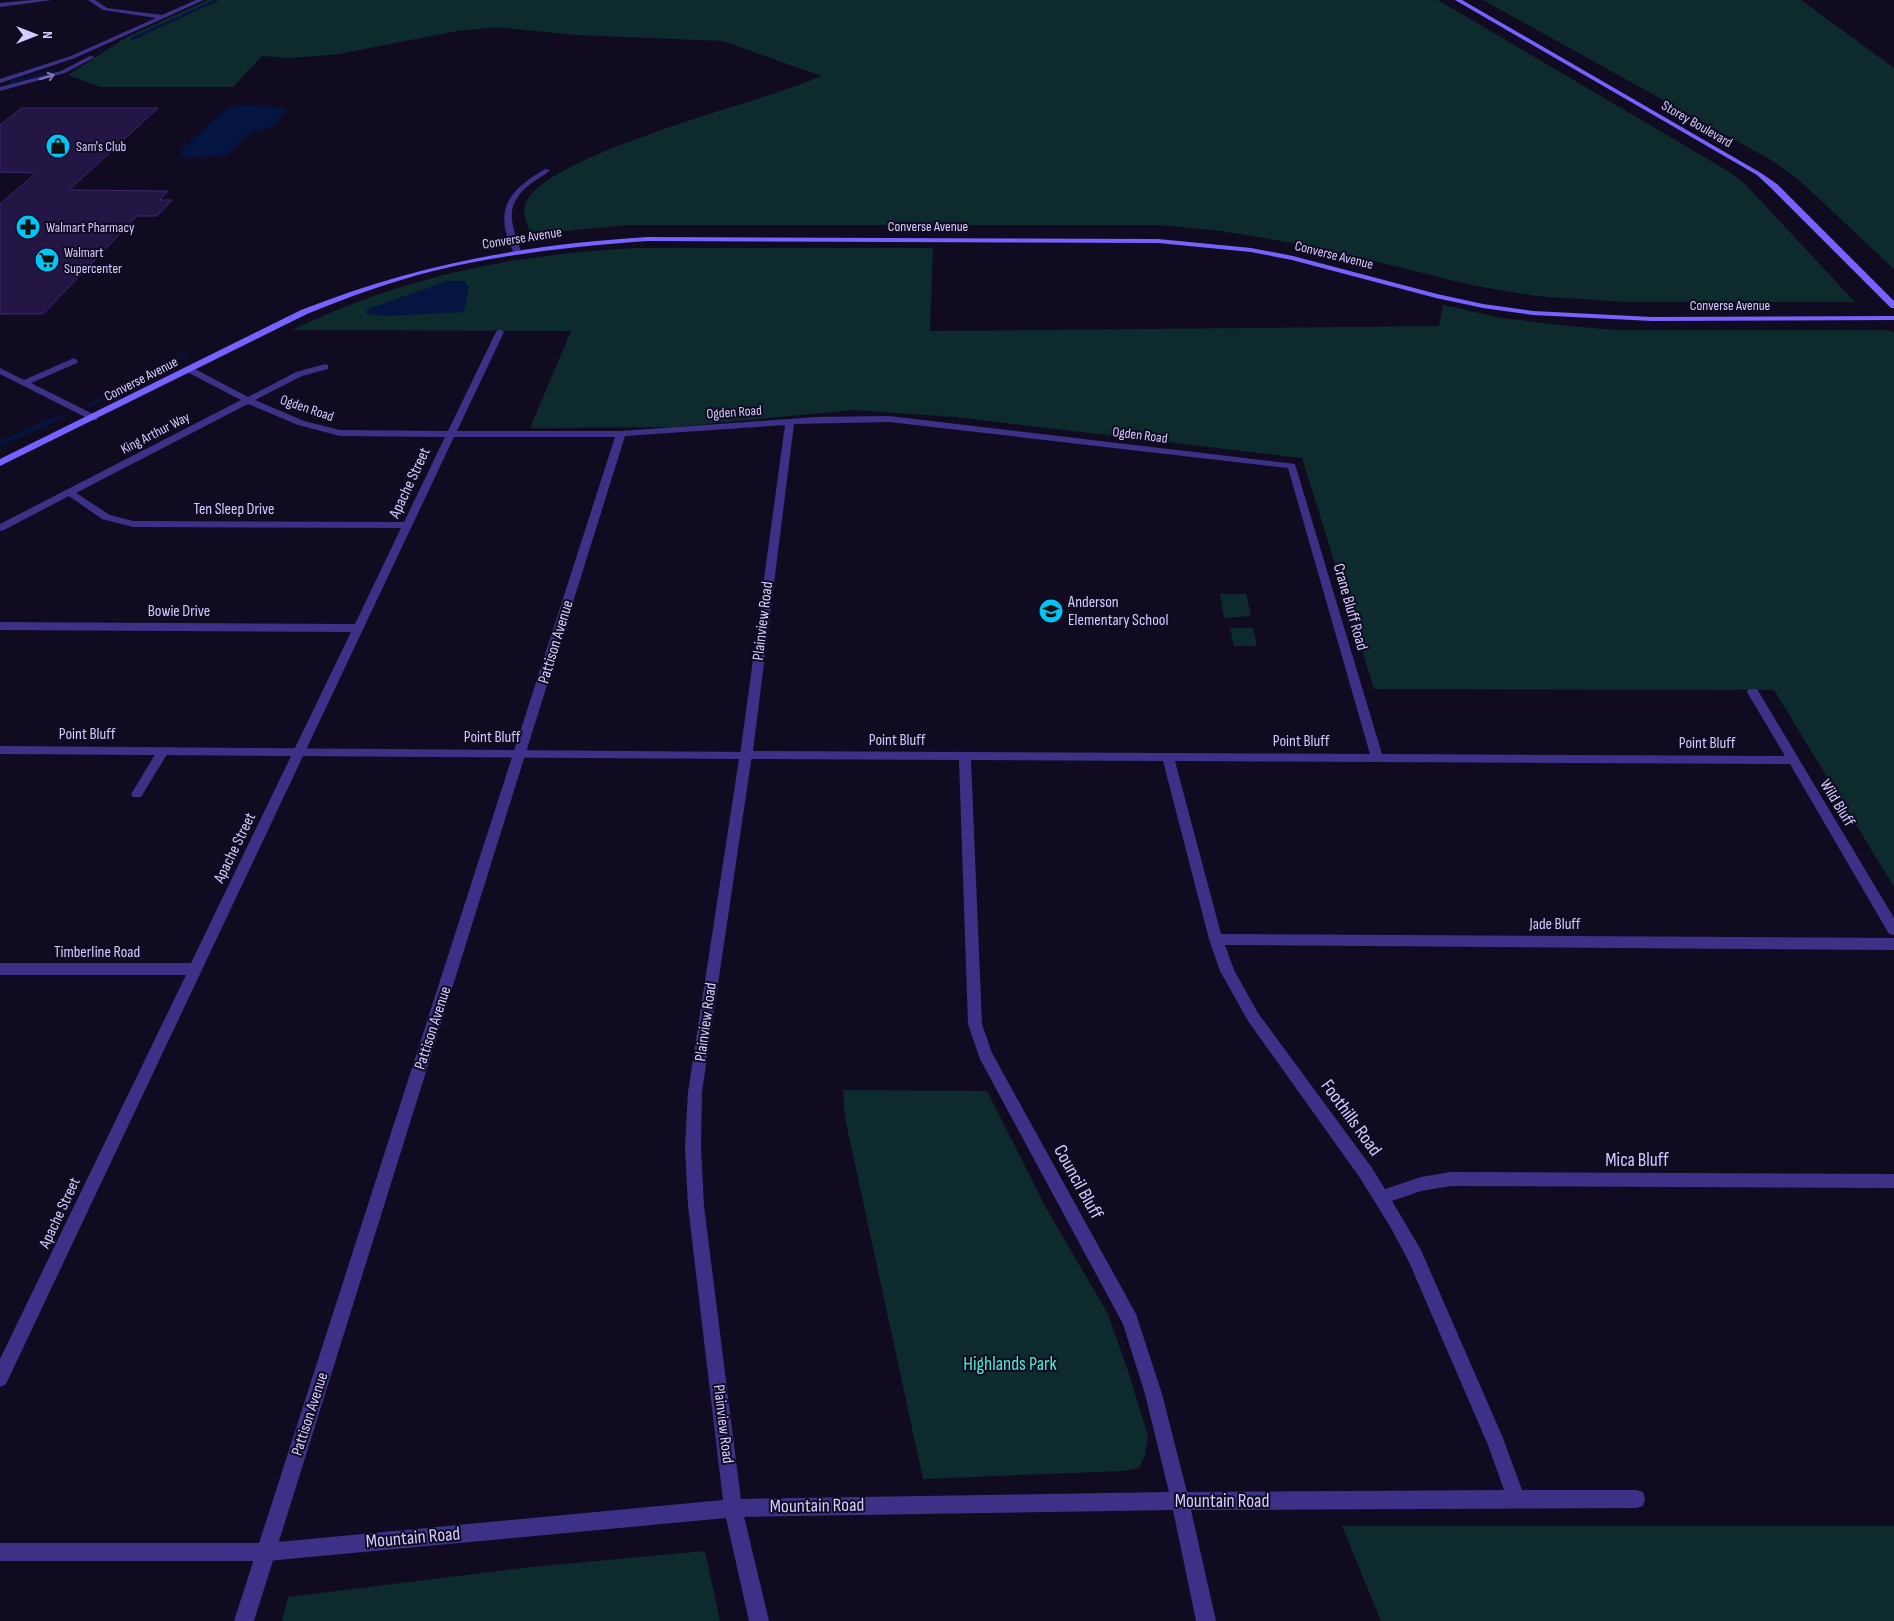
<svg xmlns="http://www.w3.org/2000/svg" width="1894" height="1621" font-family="'Sofia Sans Condensed',sans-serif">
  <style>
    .green { fill: #0d2a2c }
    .water { fill: #041541 }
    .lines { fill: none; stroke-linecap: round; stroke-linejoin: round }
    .stream-far2 { stroke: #041541; stroke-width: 2.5 }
    .stream-far1 { stroke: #041541; stroke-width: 3 }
    .stream { stroke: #041541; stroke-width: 4.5 }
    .building { fill: #231544; stroke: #3c2573 }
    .minor { fill: #3c3186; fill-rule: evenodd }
    .tertiary { fill: #3c3186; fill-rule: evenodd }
    .secondary { fill: #7562ff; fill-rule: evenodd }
    .oneway { stroke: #8176bc }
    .labels { text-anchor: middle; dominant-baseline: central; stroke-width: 4; stroke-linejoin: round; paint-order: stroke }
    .far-street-label { font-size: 14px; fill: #d6cbff; stroke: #110b22 }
    .far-poi-label { font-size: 14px; fill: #d6cbff; stroke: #110b22; text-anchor: start }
    .street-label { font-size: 16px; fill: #d6cbff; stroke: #110b22 }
    .poi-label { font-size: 16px; fill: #d6cbff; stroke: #110b22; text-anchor: start }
    .near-street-label { font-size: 19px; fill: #d6cbff; stroke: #110b22 }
    .near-park-label { font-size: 19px; fill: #4bebd2; stroke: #110b22 }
  </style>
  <rect width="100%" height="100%" fill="#110b22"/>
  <g class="green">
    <path d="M208 0H1438L1728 171 1746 185 1855 302H1627L1535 296 1471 285 1321 248 1222 231 1160 225H629L531 234C527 224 522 215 525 205 542 154 768 101 821 76L723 41 575 35 497 27 457 31 339 54 292 58 262 56 233 87H100L68 75 127 37Z"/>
    <path d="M1483 0H1801L1894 68V269L1799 180 1771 160Z"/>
    <path d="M634 248H933L930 331 1439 326 1443 305 1502 318 1569 326 1616 330H1887L1894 332V887L1774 690 1374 689 1302 458 955 417 854 410 675 427 530 428 571 331 292 330C405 276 510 255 634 248Z"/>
    <path d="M1220 594H1246L1251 614 1249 616 1224 618Z"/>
    <path d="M1230 628H1253L1257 646H1234Z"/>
    <path d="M843 1090 987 1091 1045 1206 1108 1314 1129 1374 1148 1436 1145 1456 1139 1468 1123 1471 923 1479 845 1118Z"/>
    <path d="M1342 1526H1894V1621H1381Z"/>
    <path d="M705 1551 720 1621H282L288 1597 531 1567Z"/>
  </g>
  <g class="water">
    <path d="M248 105 287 109 276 124 266 130 252 131 227 155 191 158 180 155 182 149 228 107Z"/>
    <path d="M447 281H464L469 287 465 308 463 312 385 316 365 313 368 309Z"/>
  </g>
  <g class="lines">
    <g class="stream-far2">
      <path d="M132 39 217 0"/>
      <path d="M11 82 52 71"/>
    </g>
    <g class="stream-far1">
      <path d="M89 406 187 354"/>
      <path d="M52 420 64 415"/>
    </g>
    <path class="stream" d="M0 444 55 419"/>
  </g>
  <path class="building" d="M22 108H158L69 190 168 191 160 200H172L157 216H137L43 314H0V204L36 173 0 172V125Z"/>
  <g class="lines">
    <g class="minor">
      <path d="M88 0H95L107 8 162 15 196 0H204L75 58 0 83V79L71 56 156 18 103 10Z"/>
      <path d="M90 56 95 57 65 73 0 91V87L61 71Z"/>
      <path d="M545 169 550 170C544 176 535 180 528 186 503 207 512 225 521 251L514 253C493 211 507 191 545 169Z"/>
      <path d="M500 329 504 332 457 431H621L816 417 889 416 1295 464 1382 754 1785 756 1747 692 1749 689H1757L1894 918V935L1889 934 1790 764 1175 761 1221 934 1894 938V950L1225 945 1234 970 1258 1013 1372 1168 1385 1189 1421 1177 1451 1172 1894 1174V1188L1451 1186 1421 1191 1392 1201 1421 1250 1503 1438 1522 1490H1636L1643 1492 1645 1499 1643 1506 1636 1508 1191 1510 1216 1621H1196L1173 1510 733 1517 726 1515 724 1508 726 1501 733 1499 1169 1492 1145 1394 1123 1324 980 1059 968 1024 959 760 746 759 740 755 785 425 625 436 254 1621H234L615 437H454L6 1384 0 1387V1359L186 975H0V963H191L351 632 0 630V622L355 624 401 528 133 527 102 519 69 496 4 530 0 531V524L241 400 187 372V368H193L248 397 296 372 325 364 328 365V369L302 376 255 400 304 421 340 430 448 431 496 332ZM248 404 298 425 340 436 445 437 404 522 133 521 110 515 76 493ZM889 422 1288 468 1370 754 753 751 794 424ZM971 760 1163 761 1209 939 1220 971 1248 1021 1360 1178 1391 1228 1409 1262 1488 1445 1504 1490 1187 1492 1162 1394 1136 1314 992 1053 982 1024Z"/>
      <path d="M74 358 78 361 77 363 31 383 97 416V420H91L0 374V368L24 380Z"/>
      <path d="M163 747 169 751 141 797H133L131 794 133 791 159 748Z"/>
    </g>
    <g class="tertiary">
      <path d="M33 0H52L0 7V3Z"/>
      <path d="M0 746 750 752 752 755 702 1092 701 1147 704 1206 742 1508 769 1621H749L726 1518 267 1561H0V1543H267L723 1500 688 1206 685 1147 688 1092 739 759 0 754Z"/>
    </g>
    <g class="secondary">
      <path d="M1455 0H1462L1761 173 1777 184 1894 301V308H1891L1771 188 1757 175Z"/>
      <path d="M648 237 1158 239 1251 248 1293 256 1437 294 1483 304 1533 311 1652 317 1894 316V320L1652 321 1533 315 1483 308 1436 298 1292 260 1251 252 1158 243 648 241C575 246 504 254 433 271 390 282 348 297 307 314L0 466V459L301 310C419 264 522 245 648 237Z"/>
    </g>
  </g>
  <defs><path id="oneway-shaft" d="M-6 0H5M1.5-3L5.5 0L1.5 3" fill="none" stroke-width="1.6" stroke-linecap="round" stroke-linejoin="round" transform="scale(1.25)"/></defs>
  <use class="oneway" href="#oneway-shaft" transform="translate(47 77) rotate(-17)"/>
  <defs>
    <symbol id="shop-disc" viewBox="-11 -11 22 22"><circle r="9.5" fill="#00c6f6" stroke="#110b22"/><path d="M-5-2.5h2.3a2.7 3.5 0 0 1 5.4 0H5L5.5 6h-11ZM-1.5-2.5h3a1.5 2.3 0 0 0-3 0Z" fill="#111"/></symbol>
    <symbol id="pharmacy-disc" viewBox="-11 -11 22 22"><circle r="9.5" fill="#00c6f6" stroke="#110b22"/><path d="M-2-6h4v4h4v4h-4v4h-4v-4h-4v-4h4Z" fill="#111"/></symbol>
    <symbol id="supermarket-disc" viewBox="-11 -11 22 22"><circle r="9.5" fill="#00c6f6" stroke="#110b22"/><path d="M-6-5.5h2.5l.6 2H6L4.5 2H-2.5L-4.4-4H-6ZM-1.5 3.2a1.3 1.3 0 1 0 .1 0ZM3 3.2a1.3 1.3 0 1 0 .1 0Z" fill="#111"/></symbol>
    <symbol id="school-disc" viewBox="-11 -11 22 22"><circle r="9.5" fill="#00c6f6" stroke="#110b22"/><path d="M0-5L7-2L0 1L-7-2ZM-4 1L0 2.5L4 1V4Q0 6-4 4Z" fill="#111"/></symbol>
  </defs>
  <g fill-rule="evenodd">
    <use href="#shop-disc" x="44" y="132" width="28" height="28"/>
    <use href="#pharmacy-disc" x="14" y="213" width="28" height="28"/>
    <use href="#supermarket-disc" x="33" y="246" width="28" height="28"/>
    <use href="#school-disc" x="1037" y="597" width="28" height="28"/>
  </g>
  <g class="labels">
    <g class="far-street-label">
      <text transform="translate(1697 124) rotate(30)">Storey Boulevard</text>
      <text x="928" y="226">Converse Avenue</text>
      <text transform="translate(522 238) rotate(-9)">Converse Avenue</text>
      <text transform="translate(1334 255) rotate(14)">Converse Avenue</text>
      <text x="1730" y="305">Converse Avenue</text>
      <text transform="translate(141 379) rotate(-27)">Converse Avenue</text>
      <text transform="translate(307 408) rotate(19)">Ogden Road</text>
      <text transform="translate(734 412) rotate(-4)">Ogden Road</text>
      <text transform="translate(155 433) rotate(-27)">King Arthur Way</text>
      <text transform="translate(1140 435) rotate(7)">Ogden Road</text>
    </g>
    <g class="far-poi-label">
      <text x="76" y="146">Sam's Club</text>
      <text x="46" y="227">Walmart Pharmacy</text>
      <text x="64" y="252">Walmart<tspan x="64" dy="16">Supercenter</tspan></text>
    </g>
    <g class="street-label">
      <text transform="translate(410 483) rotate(-65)">Apache Street</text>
      <text x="234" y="509">Ten Sleep Drive</text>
      <text transform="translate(1350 607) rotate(74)">Crane Bluff Road</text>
      <text x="179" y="611">Bowie Drive</text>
      <text transform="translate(763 621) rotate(-83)">Plainview Road</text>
      <text transform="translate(556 642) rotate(-73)">Pattison Avenue</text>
      <text x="87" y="734">Point Bluff</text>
      <text x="492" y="737">Point Bluff</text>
      <text x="897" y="740">Point Bluff</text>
      <text x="1301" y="741">Point Bluff</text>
      <text x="1707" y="743">Point Bluff</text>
      <text transform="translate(1837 803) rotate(59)">Wild Bluff</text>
      <text transform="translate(235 848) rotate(-64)">Apache Street</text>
      <text x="1555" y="924">Jade Bluff</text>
      <text x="97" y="952">Timberline Road</text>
      <text transform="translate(706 1022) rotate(-82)">Plainview Road</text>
      <text transform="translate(433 1028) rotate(-72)">Pattison Avenue</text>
      <text transform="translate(60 1213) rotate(-65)">Apache Street</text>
      <text transform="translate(310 1414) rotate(-72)">Pattison Avenue</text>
      <text transform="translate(723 1424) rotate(83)">Plainview Road</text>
    </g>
    <g class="poi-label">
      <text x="1068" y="602">Anderson<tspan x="1068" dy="18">Elementary School</tspan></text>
    </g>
    <g class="near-street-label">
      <text transform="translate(1351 1118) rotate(54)">Foothills Road</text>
      <text x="1637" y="1160">Mica Bluff</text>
      <text transform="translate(1078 1182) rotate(61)">Council Bluff</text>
      <text x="1222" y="1501">Mountain Road</text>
      <text transform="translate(817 1506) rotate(-1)">Mountain Road</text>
      <text transform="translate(413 1538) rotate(-5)">Mountain Road</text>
    </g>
    <g class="near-park-label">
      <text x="1010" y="1364">Highlands Park</text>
    </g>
  </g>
  <g transform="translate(35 35) rotate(90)" stroke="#110b22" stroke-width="4" paint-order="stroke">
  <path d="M0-4L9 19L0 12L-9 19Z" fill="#d6cbff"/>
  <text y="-8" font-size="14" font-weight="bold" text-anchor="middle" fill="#d6cbff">N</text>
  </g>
</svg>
